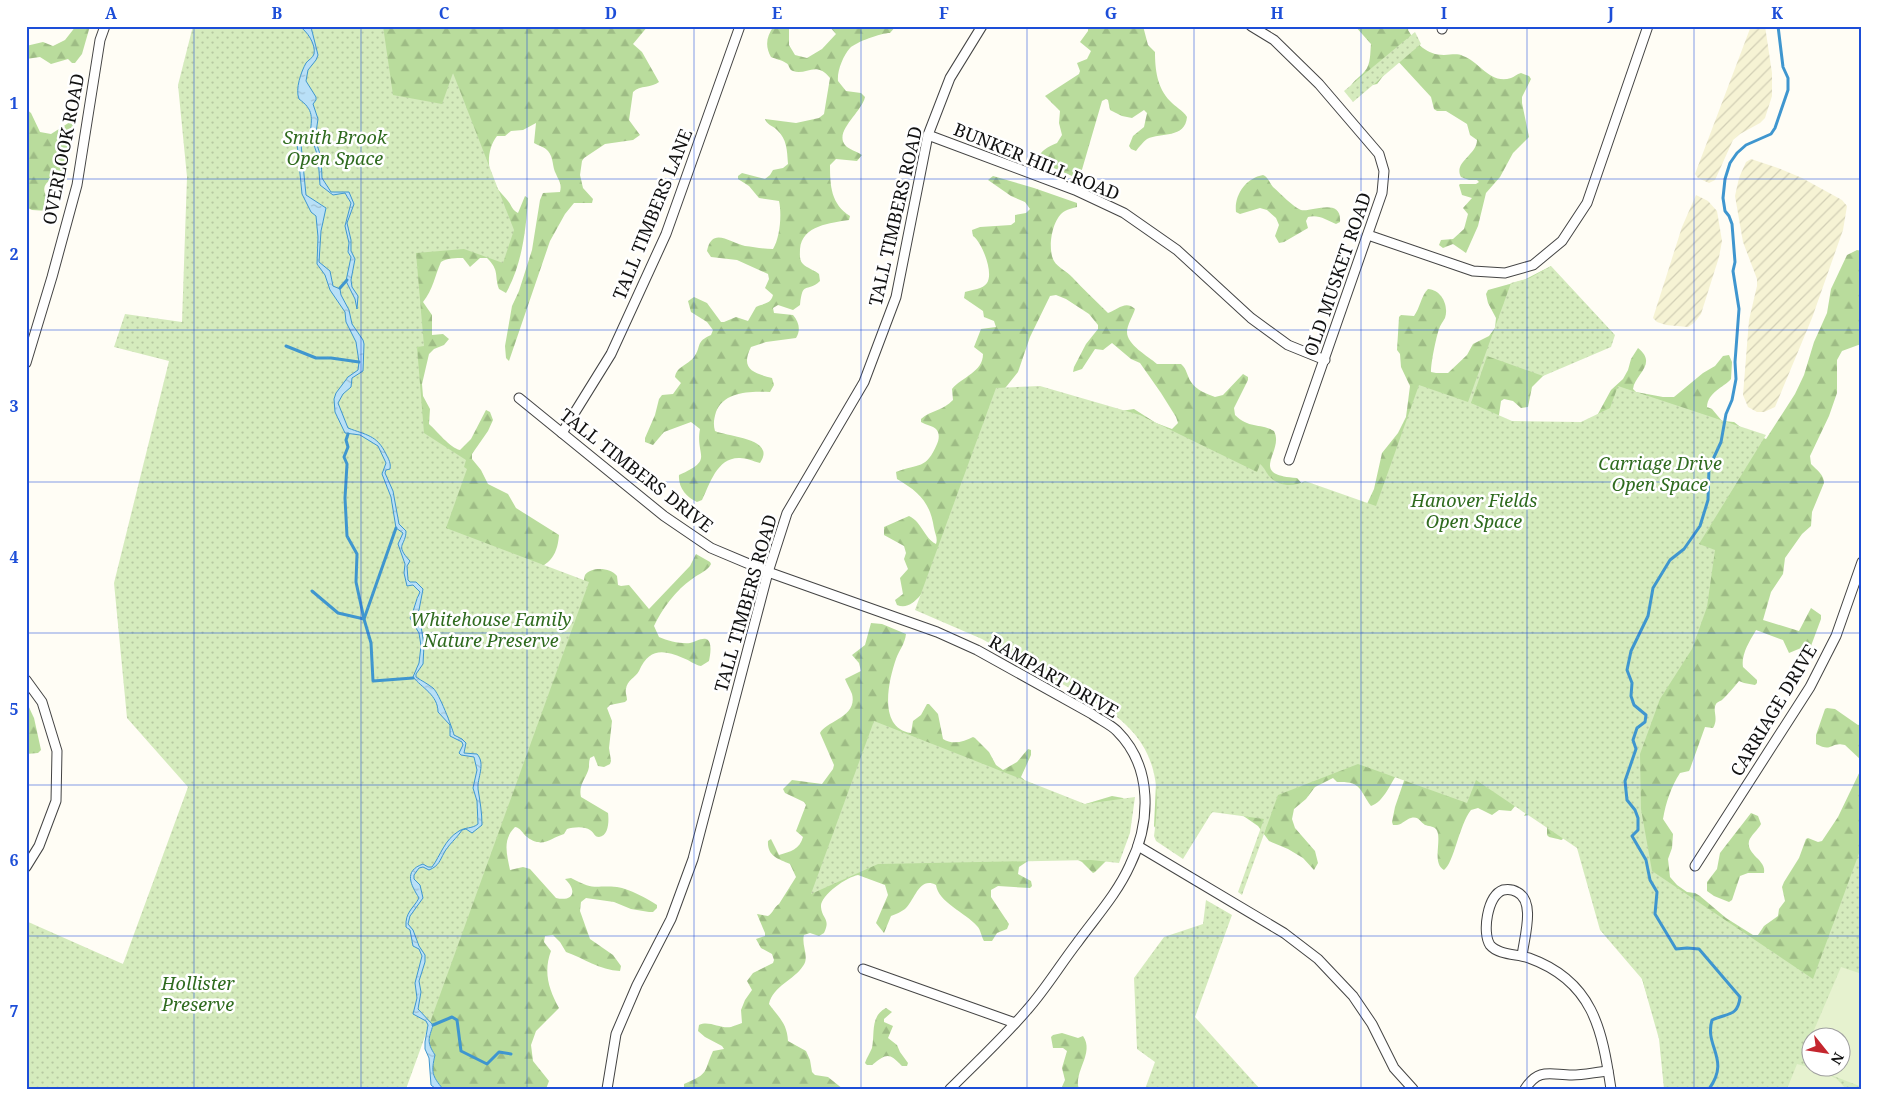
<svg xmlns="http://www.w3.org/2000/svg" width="1888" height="1115" font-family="'Noto Serif',serif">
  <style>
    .farmland { fill: url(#farmland-furrows) }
    .forest { fill: url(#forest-firs) }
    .park { fill: url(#park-dots); fill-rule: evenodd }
    .pitch { fill: #e6f2cf }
    .water { fill: url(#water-ripples); stroke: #3f96cf }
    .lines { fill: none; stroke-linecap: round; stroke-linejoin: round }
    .stream { stroke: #3f96cf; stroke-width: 3 }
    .minor-casing { stroke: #444; stroke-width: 11 }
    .minor { stroke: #fff; stroke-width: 9 }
    .grid { fill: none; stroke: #1d4ed8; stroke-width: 1; stroke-opacity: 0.55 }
    .labels { text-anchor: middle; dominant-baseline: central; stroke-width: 5; stroke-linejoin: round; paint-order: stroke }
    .park-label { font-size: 18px; font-style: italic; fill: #2f6b1f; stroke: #fff }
    .street-label { font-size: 18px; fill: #111; stroke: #fff }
    .neatline { fill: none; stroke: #1d4ed8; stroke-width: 2 }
    .grid-label { font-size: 16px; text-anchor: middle; font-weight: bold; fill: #1d4ed8 }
  </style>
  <defs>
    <pattern id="farmland-furrows" width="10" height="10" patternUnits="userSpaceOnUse" patternTransform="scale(1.25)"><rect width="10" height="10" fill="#f6f3d4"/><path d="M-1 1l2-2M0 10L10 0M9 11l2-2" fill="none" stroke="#d2cfb5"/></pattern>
    <pattern id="forest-firs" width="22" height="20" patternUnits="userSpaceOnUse" patternTransform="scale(1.25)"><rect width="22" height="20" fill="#b9dc9c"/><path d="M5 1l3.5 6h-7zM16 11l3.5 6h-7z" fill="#9ebc85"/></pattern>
    <pattern id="park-dots" width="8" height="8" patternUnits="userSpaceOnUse" patternTransform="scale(1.25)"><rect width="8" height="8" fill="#d5ebbd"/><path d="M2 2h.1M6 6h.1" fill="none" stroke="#b6c8a1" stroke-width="1.8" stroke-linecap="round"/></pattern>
    <pattern id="water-ripples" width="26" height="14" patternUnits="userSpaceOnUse" patternTransform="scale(1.25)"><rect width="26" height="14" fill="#b9e0f7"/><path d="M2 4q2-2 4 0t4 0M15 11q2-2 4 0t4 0" fill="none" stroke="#9ebfd3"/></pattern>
  </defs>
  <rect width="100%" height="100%" fill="#fffdf5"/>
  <g class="farmland">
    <path d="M1751 26H1765L1772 73V96L1765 118 1760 123 1740 134 1733 140 1715 180 1709 183 1698 178 1695 174Z"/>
    <path d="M1751 159 1778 168 1802 178 1842 200 1847 206 1843 230 1812 318 1775 407 1764 412H1757L1748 407 1743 395 1749 320 1757 286V279L1743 242 1735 196 1739 178 1746 162Z"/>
    <path d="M1696 195 1708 201 1717 211 1722 241 1719 257 1701 314 1694 323 1688 327 1666 325 1657 322 1653 318 1682 227Z"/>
  </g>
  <g class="forest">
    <path d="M76 26H90L82 54 75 63H72L68 59 51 64 40 57 26 59V46L43 42 53 46 65 40Z"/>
    <path d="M309 26H648L633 44 642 52 659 82C652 88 640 85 633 92L629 120 640 135 633 140 605 144 584 158 582 161 580 175 583 188 593 199 592 203H574L565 214 550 241 509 361 506 358 505 346 512 306 519 291 532 250 540 200 543 193 560 192C562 184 559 181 556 174 552 167 554 158 548 151 545 147 539 146 534 143L536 123 523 130 511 131 505 136H497C486 150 487 171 495 186 499 191 504 196 508 201 512 206 512 210 518 213L525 196 528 198C526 231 522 264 506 293L499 289C494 275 500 271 487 258H480L470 267 463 258C457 258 446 258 441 262 435 275 433 290 423 302L432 315V335L443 334 449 339 444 345 434 349 429 354 422 384 423 396 430 409 429 424C437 431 450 448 460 450L471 439 486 410 490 412 493 420 488 431 472 454V459L481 470 488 484 508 494 516 508 559 535C557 559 548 564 527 575L582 598C585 592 583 579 585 575 592 566 611 568 617 576L618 585 621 586 629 585 649 609 690 566 696 554 710 562 711 564C708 571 698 574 692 579 676 590 662 609 654 626L659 637C668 641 681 644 690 643 695 642 701 638 706 639 713 641 710 656 709 661L701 666C694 665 690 660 683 658 662 649 649 649 639 671 635 678 627 680 626 689 625 693 627 696 627 700L625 702 610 705 607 708 612 721 609 748 611 761 610 764 604 767 598 766 594 756 590 758C589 761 589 764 589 767 587 778 578 784 581 797L608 813C609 820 609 836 599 837 594 837 594 832 590 830 585 826 573 827 567 829L564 834C550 838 543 849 527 837 522 833 521 828 515 827 502 840 507 854 510 870L523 867 530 869 556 898C573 902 578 891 565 879L571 878C595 891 593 885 617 887 630 889 646 898 657 905V908L653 912H649L631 909 614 902 586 898 581 902 580 911 590 939 613 955 621 966 620 971C600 970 583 958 566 952L560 942 553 935 545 936 544 942 551 951C543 972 549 990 559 1008L536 1031 531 1045 533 1061 549 1081 546 1089H443C432 1076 431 1071 435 1055 426 1041 429 1039 433 1025L422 1015Z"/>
    <path d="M774 26H789V45L795 55 807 58 822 49 836 34 829 26H896L890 33C881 33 856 42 850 48 843 56 837 71 838 81L846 91 861 93 865 97C862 112 834 131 845 145 849 150 857 151 862 155L857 161 836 159 830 165C830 186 831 204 850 216L849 220C831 223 802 225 800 249 800 254 799 260 803 264 807 268 814 270 819 274L820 281C806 294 803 279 800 305L793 310 778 305 773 308 774 313 793 315C799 322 801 330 796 338L766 342 751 347C740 369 753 373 772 378L774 385 770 392C751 391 724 391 716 412 714 419 713 424 715 431 728 437 777 438 760 463 753 461 746 458 740 458 717 457 710 484 702 500L697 502C686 497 678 487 679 475 715 459 695 457 700 429L691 422 664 432 653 445 645 442V438L655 415 659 399 662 395 673 394 681 383 675 377C677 366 688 365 694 357 702 346 695 342 711 335L713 330 707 322 691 312 688 301 694 297 707 303 721 322H724L736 317 748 321 756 307C764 303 771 304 773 295L765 288 769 279 768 274 737 260 711 257 707 251C712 226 730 243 745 246 754 247 764 249 773 249 780 238 782 214 779 201L759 198 749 186 738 179V176L742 173 765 179 770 175 773 170 783 168 788 164C787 150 787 139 777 130 772 125 767 125 765 119L796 123 819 118 824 114 830 78C816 60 806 76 793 71 788 69 790 65 786 63 782 60 775 59 771 57 765 46 766 37 774 26Z"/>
    <path d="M1088 26H1143L1148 45 1155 52C1155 69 1157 88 1170 101 1175 107 1183 110 1187 117 1185 139 1161 132 1147 139 1143 142 1139 147 1136 151L1131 149 1129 146 1133 136 1144 127 1147 113 1144 110 1132 118 1122 116 1110 110 1108 100 1106 99 1102 101 1081 173 1078 176H1072L1038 161 1037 159C1042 150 1047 147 1057 143L1062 135 1059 123 1060 111 1045 96 1079 74 1080 71 1077 63 1087 59 1091 51 1080 42 1088 31Z"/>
    <path d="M1355 26H1409L1408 30C1416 44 1427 55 1444 55 1451 55 1457 53 1463 56 1479 61 1490 85 1511 78 1514 77 1517 74 1521 73L1529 76 1531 79 1522 97V103L1529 137 1513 153 1500 177 1486 193 1478 226 1466 253 1453 244 1443 248 1439 245 1441 240 1453 239 1464 229 1468 214 1463 208 1472 198 1462 195 1459 185 1460 184H1476L1479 182 1477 180H1469L1461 177C1453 162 1477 155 1477 140L1470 135 1467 124 1446 111H1437L1434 109 1431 97 1396 59 1377 84 1349 90C1352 81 1359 78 1365 71 1371 64 1370 53 1371 44Z"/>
    <path d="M26 109 31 113 40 132 51 134 70 122 73 125 69 148 60 178 56 180H50C38 189 48 197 52 207L49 211 32 210 26 207Z"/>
    <path d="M1263 175C1268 177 1269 182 1273 187 1281 194 1292 206 1301 210 1310 213 1342 196 1340 222L1336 224C1327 220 1318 214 1308 217L1306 221 1308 228 1284 242 1279 243 1275 236 1279 225 1276 218 1267 210 1260 208 1240 214 1236 212C1234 195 1246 178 1263 175Z"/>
    <path d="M993 176 1034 188 1077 203V207C1073 208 1068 209 1065 211 1052 218 1047 249 1054 261 1058 268 1067 271 1072 277 1083 289 1096 301 1108 313 1118 310 1125 300 1135 309 1133 316 1127 325 1127 332 1127 345 1148 356 1157 364H1181C1187 369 1187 376 1191 382 1196 390 1207 394 1215 397L1223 395 1243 374 1248 377V380L1234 408 1235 415C1249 429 1261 423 1274 431 1285 452 1246 475 1297 478L1305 487 1366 506 1374 489 1382 453 1398 433 1406 417 1410 386 1401 367 1400 354 1397 350 1399 317 1401 315 1414 316C1420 308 1421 296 1428 289 1442 290 1449 306 1445 318 1443 322 1440 325 1439 329 1436 338 1431 362 1431 372L1436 373H1448L1467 355 1473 344 1489 336 1495 328 1496 318 1488 303 1486 294 1488 290 1524 280 1551 266 1549 370 1532 387 1528 407 1521 408 1513 401 1504 399 1501 401 1499 415 1437 438 1593 423 1611 390 1623 379 1628 370 1631 359 1638 348C1658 364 1635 374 1633 389L1636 392 1663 397H1674L1703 373 1715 366 1723 356 1729 355 1732 362 1731 379C1723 388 1708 392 1707 407L1712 409 1722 421 1734 422 1743 429 1766 439 1795 394 1804 375 1814 342 1827 313 1831 289 1847 255 1857 250 1862 251V341L1861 344 1842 351 1837 360V393L1829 416 1810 456 1811 464C1817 470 1824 475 1824 483L1812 512 1811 526 1802 534 1785 558 1783 574 1771 592 1763 620 1799 631 1811 608 1821 615V619L1808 654 1801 648 1789 653 1783 640 1756 630 1755 632C1749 642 1741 655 1743 667L1757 680V683L1755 685 1744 683 1739 681C1734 687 1728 694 1723 699 1720 702 1718 701 1716 704 1712 711 1719 718 1713 728L1705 727 1690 769 1689 771 1680 773C1671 787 1666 802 1663 819L1673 834 1672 848 1668 859 1670 877 1677 885 1687 892 1695 893 1700 896 1726 918 1753 935H1758L1764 926 1778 916 1779 909 1785 901 1782 887 1784 882 1799 858 1806 839 1808 838 1818 842 1822 841 1838 817 1862 767V963L1663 1055 1658 1030 1604 857 1564 836 1562 840 1549 837 1547 835V826L1534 814 1524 816 1527 811 1520 800 1511 811 1499 810 1492 815 1478 808 1471 810C1459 825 1454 863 1444 870 1431 863 1443 838 1436 829 1433 826 1428 826 1425 825 1420 822 1419 816 1411 818 1406 819 1403 824 1397 825H1393L1392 822 1395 807 1406 775 1399 771C1391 782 1384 802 1371 806 1359 789 1361 781 1337 782L1333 778 1315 787 1306 799 1294 809 1292 819 1295 828 1315 851 1318 863 1314 870 1303 858 1288 849 1269 841 1258 826 1242 815 1214 811 1206 818 1157 831 1154 826 1156 784 1174 755 1106 708 1090 700 1069 686 1121 411 1134 409 1156 423 1172 429 1178 423 1176 417 1161 393 1140 363 1131 359 1112 343 1103 350 1095 349 1082 369 1073 372 1074 367 1086 344 1098 329V325L1089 314 1066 299 1056 295 1050 296 1030 337 1018 372 1002 392 934 575C926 587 914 612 897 605L895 600 903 594 900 578 908 569 904 559 906 553 904 546 884 535V527L909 516C922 522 924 538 936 544 938 538 935 534 934 528 930 502 919 492 897 479L896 472C919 463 926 470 937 444 939 440 940 433 936 429 933 426 926 425 921 422V419C931 410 943 411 953 400L952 389C962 377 983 372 983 354L974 347 981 329 996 327 994 321 984 317 983 311 964 298 965 292C972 290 983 289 987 283 994 273 982 242 973 236L972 230 980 227 1011 225 1015 222V215L1026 213 1030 209 1025 202 1011 196 988 180Z"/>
    <path d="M871 623 882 624 906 634C905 644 899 650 896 659 888 682 878 728 911 733L913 721 921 715 927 704H929L938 714 943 739C952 745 964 742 973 737L975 738 989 752 996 765 1003 770 1017 762 1028 749 1031 750V755L1021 777 1033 788 1082 805 1112 796 1123 798 1130 808 1111 856 1095 872 1093 873 1082 862 1070 856 1031 859 1019 867 1018 874 1031 881 1032 886 1030 888 998 886 991 890V897L1009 924 1007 929 997 933 992 941H984C981 936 981 930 977 926 966 913 938 902 936 885 919 876 915 900 905 909 901 912 896 914 891 916L884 933 876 923 888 895 885 885 858 875C847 877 820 895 821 907 822 919 831 919 824 933L819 936 810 933 804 935C801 945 810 957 803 966 794 980 773 986 769 1004 779 1018 787 1023 788 1041L806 1051 810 1060 812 1072 815 1075 828 1077 843 1089H684V1084C710 1073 703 1073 713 1051L724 1049 722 1046 705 1037 698 1031 699 1025C709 1020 720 1029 731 1027 734 1026 739 1024 742 1023L741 1010 745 1000 752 990 747 981 753 973 773 963 774 960 772 954 761 948 756 939 765 936V933L757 914 768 916C773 913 774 907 779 904L796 877 790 864C778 859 767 856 768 841L771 839 779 855C790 852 800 849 803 837L796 831 806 805 804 802 785 793 783 789 792 780 822 784 833 769 834 765 820 733C826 721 858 717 852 694 850 689 847 684 845 679L861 671 859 663 852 655 865 645Z"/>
    <path d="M26 701 34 718 41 750 38 753 26 754Z"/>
    <path d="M1827 708 1835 709 1858 725 1862 724V761L1845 745C1830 741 1833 753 1816 744V735L1825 709Z"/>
    <path d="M1751 813 1758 816 1761 824C1758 830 1751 835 1749 841 1746 855 1767 860 1764 873H1748L1740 876 1732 900 1729 902 1714 896 1707 891V882L1717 869 1720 853Z"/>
    <path d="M886 1008 892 1012 884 1019V1022L893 1026 888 1038 897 1045 900 1052 908 1063 907 1066H902C888 1052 887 1054 872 1065H867L865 1063C867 1057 870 1053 872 1048 875 1034 870 1016 886 1008Z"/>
    <path d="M1062 1033 1078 1038 1083 1036C1095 1053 1073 1072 1079 1089H1061L1065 1080 1062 1068 1067 1051 1063 1048H1053L1051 1037 1053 1035Z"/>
  </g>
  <g class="park">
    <path d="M193 26H383L393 95 442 104 453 73 514 230 503 263 464 249 416 253 424 346 417 347 424 433 466 460 464 467 467 469 446 528 589 582 406 1089H26V921L123 964 188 787 127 718 114 583 169 361 114 347 125 314 182 322 187 177 178 85Z"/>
    <path d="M1415 32 1421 44 1353 102 1344 91Z"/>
    <path d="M1551 266 1615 335 1611 347 1543 376 1487 356 1471 403 1512 421 1581 422 1610 408 1618 386 1766 435 1699 544 1715 550 1707 607 1692 649 1660 699 1640 754 1641 809 1652 871 1813 979 1862 845V1089H1664L1659 1039 1642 979 1600 930 1577 848 1476 780 1467 803 1358 764 1278 795 1242 895 1238 892 1264 819 1212 812 1183 859 1156 841 1154 836C1162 780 1155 742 1105 708L982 639 915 610 996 388 1040 386 1140 415 1257 472 1260 464C1265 468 1266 473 1270 477 1280 487 1294 487 1305 481L1376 506 1419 385 1468 402 1511 283 1530 278ZM1810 1038H1840V1068H1810Z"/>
    <path d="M874 721 1085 804 1135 797 1130 833 1119 863 1091 860 878 864 811 894Z"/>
    <path d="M1206 900 1232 915 1195 1017 1260 1089H1145L1155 1062 1137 1049 1134 978 1164 937 1203 924Z"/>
  </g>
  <path class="pitch" d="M1841 967 1862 974V1087L1823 1072 1837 1079 1846 1089H1787L1797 1064 1812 1068H1840V1038L1811 1037Z"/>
  <path class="water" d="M299 26 311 27 318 55 316 60 308 70 306 81 316 97V100L313 104 318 119 315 139 321 157 322 178 331 192H349L354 204 347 223 351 240V251L355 259 351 280 352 287 358 296 357 309 355 299 346 281 351 257 348 252 349 243 345 226 351 203 345 193 333 195 320 185 318 157 313 142 312 140 301 144 306 195 326 208 321 231 319 262 330 271 333 286 340 289 341 295 349 310 352 324 363 340 364 344 363 371 352 378 351 387 343 394 338 403 348 428C366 435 377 435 386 454 389 460 391 463 390 469L386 470 385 473 393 491 399 524 406 531C406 546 394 544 410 561L407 566 408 580 410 582H416L423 589 419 610 413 618 421 626 424 645 423 664 416 674V677C422 681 428 684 433 688 439 693 452 727 454 735L462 739 466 743 464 753 477 754C486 764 477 778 478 789 480 801 482 813 482 825L472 833 466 829 462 830C457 838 448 845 444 853 440 860 439 866 429 870L423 867 419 868 414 875V879L420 885 423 898 410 916 408 924 413 930 419 946 425 955V962L419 981 421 992 418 1009 433 1025C429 1039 426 1041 435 1055 431 1072 432 1076 443 1089H436L431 1085 429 1058 425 1049V1042L428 1025 426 1021 413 1014 417 998 415 983 422 956 419 949 413 946 410 930 406 927C405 912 413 909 419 898 411 885 403 871 423 864L428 867H432C441 855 444 840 459 831 465 827 472 829 478 824L477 801 473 788 477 770 474 757 461 755 459 753 463 745 462 742 450 736V725L438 712C438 695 422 688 413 677L419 663 421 646 419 633 410 618C415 609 415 601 420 592L413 585 407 586 404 573 405 564 398 544 403 533 396 528 391 497 382 474 386 463 378 446 360 435 345 433 335 412 334 399 336 393 348 377 358 370 359 362 356 342 346 322 345 312 330 290 325 275 317 264 318 237 316 216 311 212 302 194 297 143 310 135C312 117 314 110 299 99 295 89 301 72 306 63 308 60 313 58 314 54 316 44 307 31 299 26Z"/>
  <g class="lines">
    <g class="stream">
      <path d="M340 288 347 280"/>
      <path d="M286 346 316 358H331L359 362"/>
      <path d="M396 528 364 619 371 643 373 681 413 678"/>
      <path d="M312 591 338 613 364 619 356 582 357 554 347 536 345 498 347 464 344 457 348 447 346 440 348 434"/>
      <path d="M433 1025 452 1017 457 1020 461 1051 487 1064 499 1052 511 1054"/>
      <path d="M1709 1089C1731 1059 1704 1047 1712 1020 1727 1013 1738 1017 1740 997L1699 949 1687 948 1676 949 1655 914 1657 892 1650 880 1646 860 1632 836 1638 830V818L1635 810 1627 800 1625 781 1636 749 1633 740 1637 728 1645 722 1646 715 1634 705 1631 696 1632 683 1627 670 1631 651 1648 616 1653 588 1670 560 1684 549 1700 526 1708 500 1709 468 1721 442 1726 414 1732 400 1736 379 1735 362 1739 309 1733 271 1735 262 1732 224 1729 216 1725 211 1723 198 1725 179 1730 163 1737 153 1746 145 1771 134 1775 128 1788 90V78L1783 67 1778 26"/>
    </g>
    <defs>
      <g id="minor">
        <path d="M1251 26 1274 40 1319 84 1379 154 1384 171 1382 193 1289 460"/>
        <path d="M1442 29 1443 26"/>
        <path d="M928 135 1075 190 1124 213 1177 250 1251 318 1288 345 1325 360"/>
        <path d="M1368 235 1473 271 1505 273 1533 265 1562 241 1587 203 1648 26"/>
        <path d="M26 363 52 277 77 185 100 40 105 26"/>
        <path d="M519 398 664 516 711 548 768 572 937 632 977 650 1092 714C1100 720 1110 724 1117 731 1153 767 1151 822 1130 865 1117 894 1095 918 1077 943 1060 965 1045 990 1027 1010 1003 1038 976 1063 950 1089"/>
        <path d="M562 433 611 354 666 234 740 26"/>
        <path d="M26 680 42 702 57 751 56 801 39 846 26 867"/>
        <path d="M1138 846 1284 933 1318 959 1353 996 1372 1024 1394 1068 1413 1089"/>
        <path d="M1695 866 1810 687 1836 636 1862 562"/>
        <path d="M1522 956C1524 938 1536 901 1517 892 1512 889 1508 889 1503 890 1487 896 1482 933 1490 945 1498 955 1518 954 1529 958 1593 981 1602 1029 1611 1089"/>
        <path d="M863 969 1015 1023"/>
        <path d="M607 1089 616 1034 637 985 671 919 693 859 768 572 787 513 864 382 896 297 928 135 950 78 982 26"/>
        <path d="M1525 1089C1539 1067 1551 1075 1572 1075 1584 1075 1596 1072 1608 1071"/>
      </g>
    </defs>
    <use href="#minor" class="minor-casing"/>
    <use href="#minor" class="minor"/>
  </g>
  <path class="grid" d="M194 26V1089M361 26V1089M527 26V1089M694 26V1089M861 26V1089M1027 26V1089M1194 26V1089M1361 26V1089M1527 26V1089M1694 26V1089M26 179H1862M26 330H1862M26 482H1862M26 633H1862M26 785H1862M26 936H1862"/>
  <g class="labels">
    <g class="park-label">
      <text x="335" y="137">Smith Brook<tspan x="335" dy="21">Open Space</tspan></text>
      <text x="1660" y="463">Carriage Drive<tspan x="1660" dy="21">Open Space</tspan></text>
      <text x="1474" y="500">Hanover Fields<tspan x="1474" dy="21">Open Space</tspan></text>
      <text x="491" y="619">Whitehouse Family<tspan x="491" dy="21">Nature Preserve</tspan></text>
      <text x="198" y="983">Hollister<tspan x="198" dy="21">Preserve</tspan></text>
    </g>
    <g class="street-label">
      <text transform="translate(63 149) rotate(-79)">OVERLOOK ROAD</text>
      <text transform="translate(1037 161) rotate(22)">BUNKER HILL ROAD</text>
      <text transform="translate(652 214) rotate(-68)">TALL TIMBERS LANE</text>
      <text transform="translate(895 216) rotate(-77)">TALL TIMBERS ROAD</text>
      <text transform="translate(1337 274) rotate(-71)">OLD MUSKET ROAD</text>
      <text transform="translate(637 470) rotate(38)">TALL TIMBERS DRIVE</text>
      <text transform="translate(745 603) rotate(-74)">TALL TIMBERS ROAD</text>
      <text transform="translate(1054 676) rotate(30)">RAMPART DRIVE</text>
      <text transform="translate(1773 710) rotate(-59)">CARRIAGE DRIVE</text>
    </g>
  </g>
  <rect width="1888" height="1115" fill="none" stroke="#ffffff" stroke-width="55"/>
  <g transform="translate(1826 1052) rotate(120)"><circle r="24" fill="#ffffff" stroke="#a0a0a0"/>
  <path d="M0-4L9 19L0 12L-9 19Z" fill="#c4262e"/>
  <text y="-8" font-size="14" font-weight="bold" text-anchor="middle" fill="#111111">N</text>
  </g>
  <rect x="28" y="28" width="1832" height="1060" class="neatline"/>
  <g class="grid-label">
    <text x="111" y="19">A</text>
    <text x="277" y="19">B</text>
    <text x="444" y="19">C</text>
    <text x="611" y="19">D</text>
    <text x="777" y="19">E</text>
    <text x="944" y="19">F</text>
    <text x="1111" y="19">G</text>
    <text x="1277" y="19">H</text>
    <text x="1444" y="19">I</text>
    <text x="1611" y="19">J</text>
    <text x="1777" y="19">K</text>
    <text x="14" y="109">1</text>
    <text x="14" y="260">2</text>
    <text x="14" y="412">3</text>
    <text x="14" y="563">4</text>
    <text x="14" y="715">5</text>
    <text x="14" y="866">6</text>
    <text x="14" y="1017">7</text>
  </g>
</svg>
